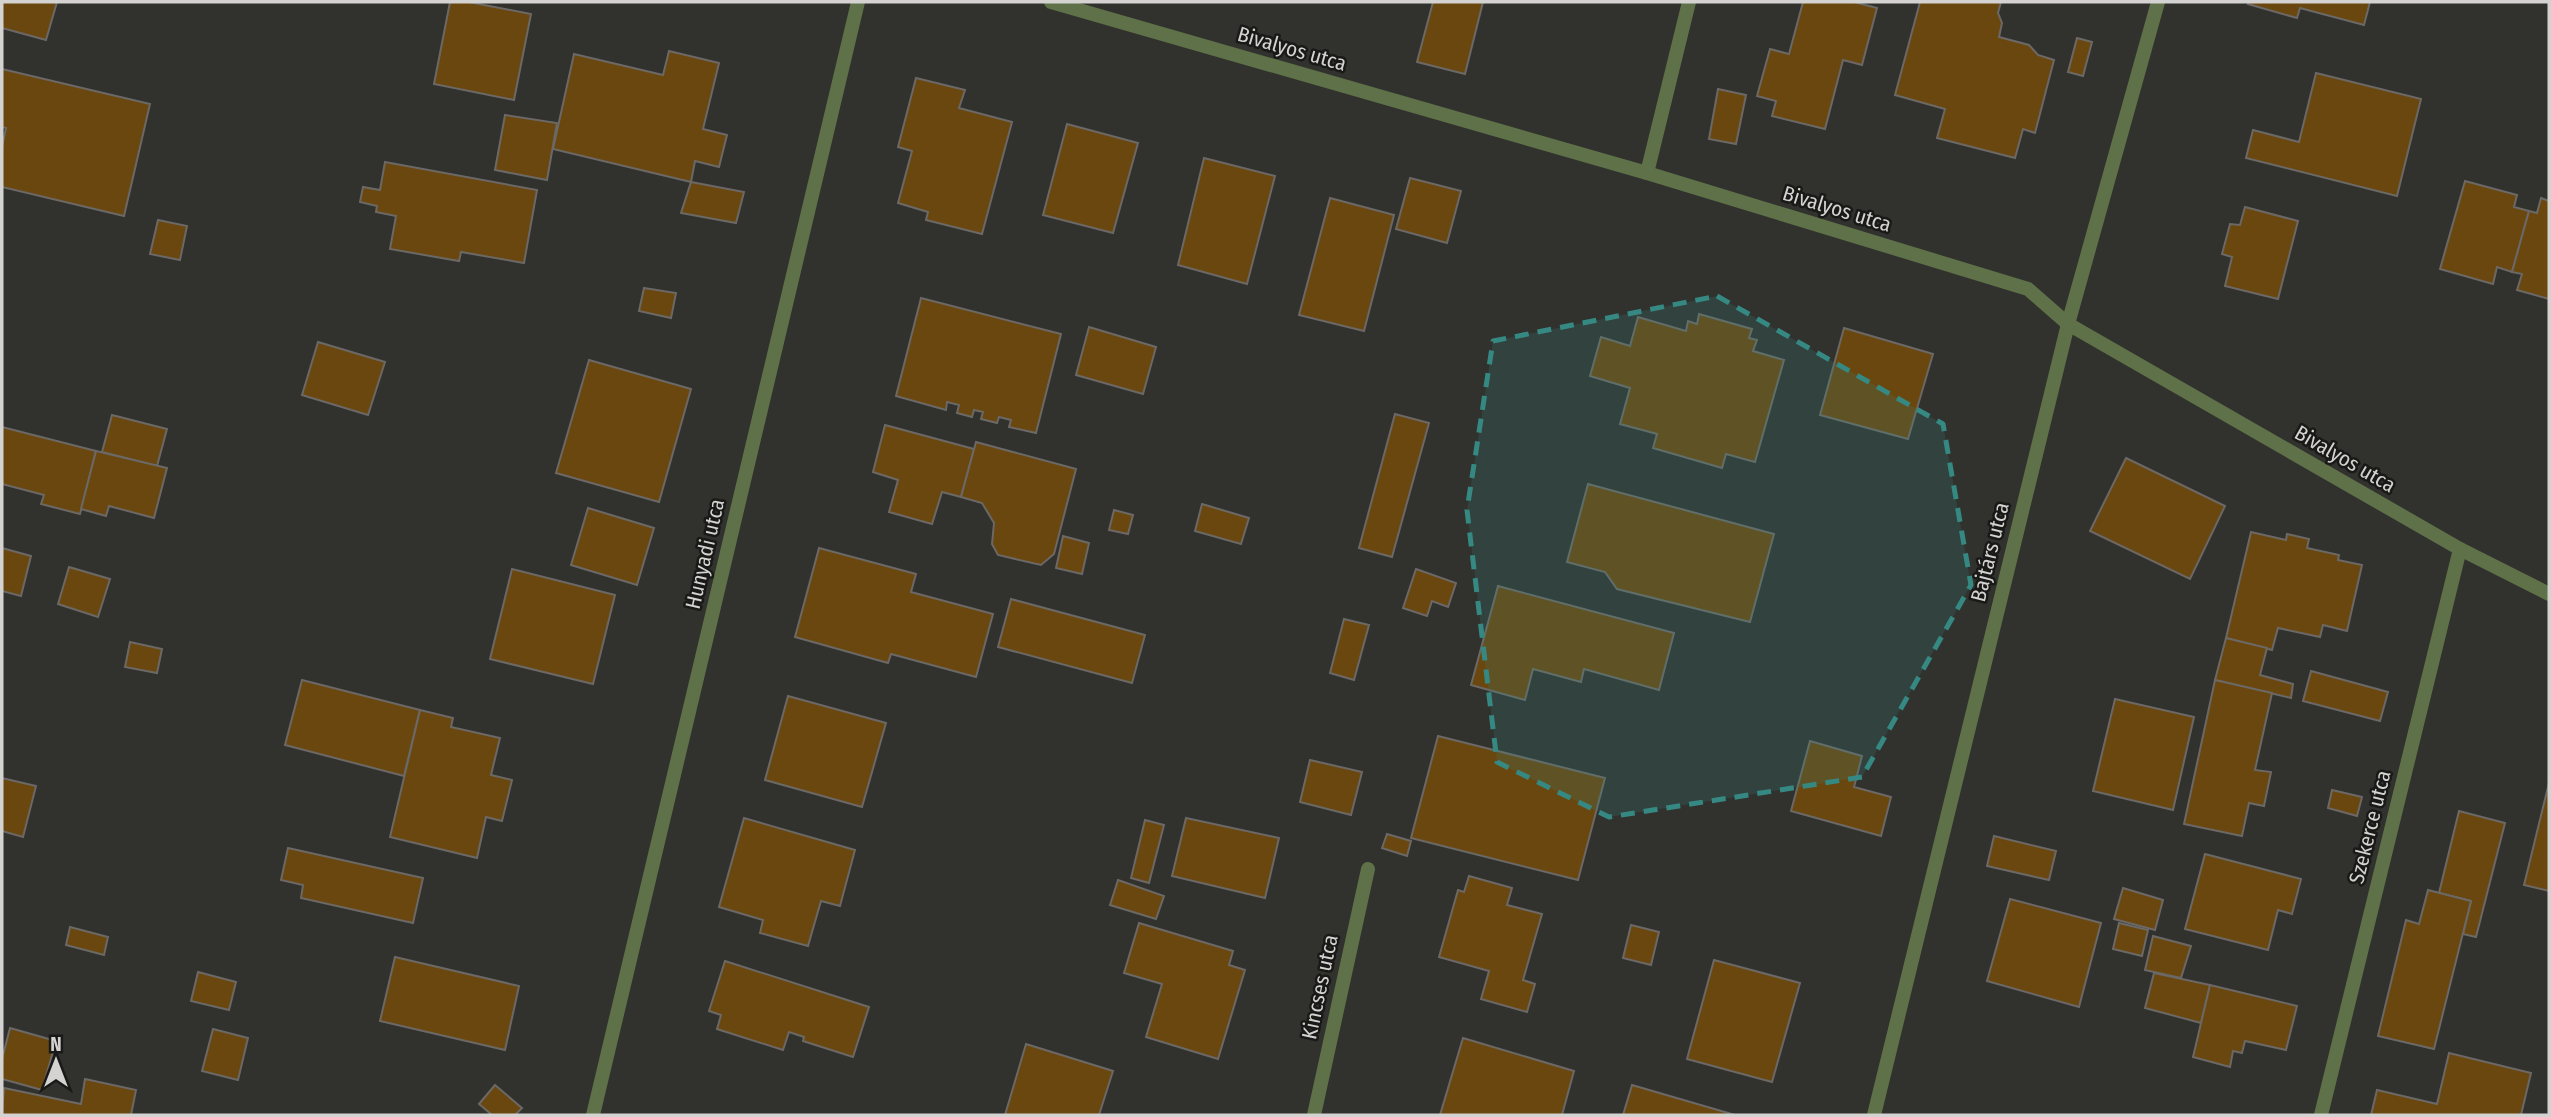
<svg xmlns="http://www.w3.org/2000/svg" width="2551" height="1117" font-family="'Fira Sans Condensed',sans-serif">
  <style>
    .building { fill: #6a470e; stroke: #6b6865; stroke-width: 2 }
    .lines { fill: none; stroke-linecap: round; stroke-linejoin: round }
    .minor { stroke: #5e7148; stroke-width: 14 }
    .marked { fill: #368982; fill-opacity: 0.2; stroke: #368982; stroke-width: 5; stroke-dasharray: 14 9; stroke-linejoin: round }
    .labels { text-anchor: middle; dominant-baseline: central; stroke-width: 5; stroke-linejoin: round; paint-order: stroke }
    .street-label { font-size: 21px; fill: #d4d3d1; stroke: #191917 }
  </style>
  <rect width="100%" height="100%" fill="#31312d"/>
  <g class="building">
    <path d="M2 2H57L46 40 2 28Z"/>
    <path d="M450 2H469L531 14 514 100 434 84Z"/>
    <path d="M1433 2H1483L1465 74 1417 62Z"/>
    <path d="M1803 2H1854L1877 8 1862 65 1843 60 1825 129 1772 116 1776 101 1757 96 1770 49 1789 54Z"/>
    <path d="M1920 2H2001L1998 13 2002 23 1999 37 2029 45 2038 55 2054 60 2035 133 2023 129 2015 158 1937 138 1945 109 1895 95Z"/>
    <path d="M2249 2H2370L2364 25 2300 8 2297 18 2248 4Z"/>
    <path d="M2077 38 2092 42 2083 76 2068 72Z"/>
    <path d="M669 51 719 63 703 129 727 135 719 167 695 161 691 182 553 149 574 54 663 75Z"/>
    <path d="M2 69 150 104 124 216 2 187V147L6 128 2 127Z"/>
    <path d="M2316 73 2421 99 2397 196 2246 158 2253 130 2299 142Z"/>
    <path d="M916 78 965 90 959 108 1012 122 982 234 926 220 928 212 898 203 912 151 898 147Z"/>
    <path d="M1718 89 1746 95 1736 144 1709 139Z"/>
    <path d="M505 115 557 123 547 180 495 170Z"/>
    <path d="M1067 124 1138 143 1113 233 1043 215Z"/>
    <path d="M1204 158 1275 176 1247 284 1178 265Z"/>
    <path d="M385 162 537 190 524 263 461 252 459 261 390 249 396 216 376 212 377 206 360 202 363 187 380 190Z"/>
    <path d="M1410 178 1461 191 1447 243 1396 229Z"/>
    <path d="M2465 181 2517 195 2514 207 2529 211 2512 272 2497 267 2493 284 2440 269Z"/>
    <path d="M691 182 744 192 736 223 681 213Z"/>
    <path d="M1330 198 1394 215 1364 331 1299 315Z"/>
    <path d="M2541 198 2549 201V299L2517 290 2522 274 2512 272 2529 211 2537 213Z"/>
    <path d="M2245 207 2298 221 2278 299 2225 286 2232 257 2222 254 2230 224 2240 225Z"/>
    <path d="M158 220 187 226 180 260 150 254Z"/>
    <path d="M644 288 676 293 671 318 639 311Z"/>
    <path d="M921 298 1061 334 1036 433 1009 427 1011 420 999 417 997 423 981 419 983 412 974 410 972 417 957 413 959 405 947 402 946 410 896 396Z"/>
    <path d="M1699 314 1752 329 1749 338 1757 340 1753 351 1784 360 1755 462 1726 454 1722 468 1653 448 1657 434 1620 424 1630 388 1590 376 1601 337 1630 346 1638 317 1686 331 1688 321 1697 324Z"/>
    <path d="M1089 327 1156 347 1143 394 1076 375Z"/>
    <path d="M1844 328 1933 354 1908 439 1820 415Z"/>
    <path d="M318 342 385 362 368 415 302 395Z"/>
    <path d="M589 360 691 389 659 502 556 473Z"/>
    <path d="M1395 414 1429 423 1392 557 1359 548Z"/>
    <path d="M112 415 167 429 157 466 102 452Z"/>
    <path d="M885 425 974 449 961 497 942 492 932 524 889 512 898 480 873 472Z"/>
    <path d="M2 427 96 451 80 514 41 504 44 495 2 484Z"/>
    <path d="M976 442 1076 469 1054 554 1041 565 998 555 992 544 994 523 982 503 961 497Z"/>
    <path d="M96 451 167 468 154 518 109 506 106 516 81 509Z"/>
    <path d="M2126 458 2225 506 2190 579 2090 531Z"/>
    <path d="M1588 484 1774 534 1750 622 1617 589 1605 572 1567 562Z"/>
    <path d="M1202 504 1249 518 1241 544 1195 531Z"/>
    <path d="M588 508 654 528 637 585 571 565Z"/>
    <path d="M1114 510 1133 515 1128 534 1109 530Z"/>
    <path d="M2251 532 2286 540 2287 534 2309 539 2307 548 2339 555 2338 560 2362 565 2347 631 2323 625 2320 637 2278 628 2272 650 2226 638Z"/>
    <path d="M1063 536 1089 543 1082 574 1056 568Z"/>
    <path d="M2 548 31 556 21 596 2 591Z"/>
    <path d="M819 548 916 574 911 592 993 614 976 677 891 654 888 663 795 637Z"/>
    <path d="M69 567 110 579 98 617 58 604Z"/>
    <path d="M512 569 615 595 593 684 490 659Z"/>
    <path d="M1416 569 1456 583 1448 607 1432 601 1427 616 1403 608Z"/>
    <path d="M1498 586 1674 633 1659 690 1584 669 1581 682 1533 669 1525 700 1471 685Z"/>
    <path d="M1011 599 1145 635 1132 683 998 647Z"/>
    <path d="M1344 619 1369 625 1354 680 1330 673Z"/>
    <path d="M2226 638 2267 648 2260 675 2293 684 2291 698 2215 680Z"/>
    <path d="M130 642 162 649 157 673 125 667Z"/>
    <path d="M2311 671 2388 692 2380 721 2303 701Z"/>
    <path d="M302 680 420 710 404 776 285 745Z"/>
    <path d="M2215 680 2272 693 2255 770 2271 772 2264 806 2249 803 2242 836 2184 824Z"/>
    <path d="M788 696 886 723 862 807 765 780Z"/>
    <path d="M2115 699 2194 717 2173 810 2093 791Z"/>
    <path d="M420 710 453 718 451 727 500 738 491 775 512 780 502 821 486 817 477 858 390 837Z"/>
    <path d="M1438 736 1605 778 1578 880 1411 838Z"/>
    <path d="M1810 741 1862 756 1854 787 1891 797 1881 836 1791 811Z"/>
    <path d="M1310 760 1362 772 1351 815 1300 802Z"/>
    <path d="M2 778 36 786 23 837 2 831Z"/>
    <path d="M2549 783V891L2524 885Z"/>
    <path d="M2332 790 2362 797 2357 816 2328 808Z"/>
    <path d="M2459 811 2505 823 2476 937 2463 934 2471 901 2439 893Z"/>
    <path d="M744 818 855 850 840 906 821 901 808 946 760 933 763 920 719 907Z"/>
    <path d="M1186 818 1279 838 1265 898 1172 876Z"/>
    <path d="M1145 820 1164 825 1149 883 1131 878Z"/>
    <path d="M1387 834 1411 841 1407 856 1382 848Z"/>
    <path d="M1994 836 2056 851 2049 880 1987 866Z"/>
    <path d="M288 848 423 878 413 923 301 898 303 885 281 880Z"/>
    <path d="M2205 854 2301 879 2292 914 2278 910 2268 950 2185 929Z"/>
    <path d="M1469 876 1512 888 1507 905 1542 914 1523 980 1535 984 1527 1012 1481 999 1489 971 1439 957 1458 890 1464 892Z"/>
    <path d="M1118 880 1164 896 1156 919 1110 905Z"/>
    <path d="M2123 888 2163 900 2155 930 2114 919Z"/>
    <path d="M2428 890 2471 901 2434 1049 2378 1036 2406 920 2419 924Z"/>
    <path d="M2010 899 2101 923 2079 1007 1987 981Z"/>
    <path d="M1139 923 1233 951 1229 965 1245 970 1218 1059 1146 1037 1162 984 1124 973Z"/>
    <path d="M2119 923 2148 930 2142 956 2113 949Z"/>
    <path d="M1631 925 1659 932 1651 965 1623 958Z"/>
    <path d="M70 927 108 937 104 955 66 945Z"/>
    <path d="M2153 936 2191 946 2181 978 2145 970Z"/>
    <path d="M395 957 519 986 505 1050 380 1021Z"/>
    <path d="M1714 960 1800 983 1772 1082 1687 1059Z"/>
    <path d="M725 961 869 1007 853 1057 803 1041 804 1037 789 1032 783 1050 717 1029 721 1015 709 1011Z"/>
    <path d="M198 972 236 982 229 1010 191 1001Z"/>
    <path d="M2154 973 2210 985 2201 1023 2145 1008Z"/>
    <path d="M2210 985 2297 1006 2286 1050 2245 1041 2242 1053 2233 1051 2230 1067 2193 1057Z"/>
    <path d="M10 1028 56 1041 42 1090 2 1079V1059Z"/>
    <path d="M213 1029 248 1038 238 1080 202 1071Z"/>
    <path d="M1463 1038 1574 1071 1562 1115H1440Z"/>
    <path d="M1026 1044 1113 1071 1099 1115H1005Z"/>
    <path d="M2449 1053 2531 1073 2521 1115H2371L2377 1090 2437 1104Z"/>
    <path d="M85 1079 136 1090 131 1115H2L4 1088 81 1104Z"/>
    <path d="M495 1085 522 1108 515 1115H492L479 1104Z"/>
    <path d="M1632 1085 1735 1115H1623Z"/>
  </g>
  <g class="lines">
    <g class="minor">
      <path d="M1051 2 1647 173 2028 289 2068 324 2460 549 2549 594"/>
      <path d="M1647 173 1689 2"/>
      <path d="M593 1115 858 2"/>
      <path d="M1314 1115 1368 869"/>
      <path d="M1874 1115 2068 324 2158 2"/>
      <path d="M2321 1115 2460 549"/>
    </g>
  </g>
  <path class="marked" d="M1717 296 1943 424 1971 585 1862 777 1609 817 1497 762 1467 510 1493 341Z"/>
  <g class="labels">
    <g class="street-label">
      <text transform="translate(1292 49) rotate(16)">Bivalyos utca</text>
      <text transform="translate(1837 209) rotate(17)">Bivalyos utca</text>
      <text transform="translate(2345 459) rotate(30)">Bivalyos utca</text>
      <text transform="translate(1990 552) rotate(-76)">Bajtárs utca</text>
      <text transform="translate(705 554) rotate(-77)">Hunyadi utca</text>
      <text transform="translate(2370 827) rotate(-76)">Szekerce utca</text>
      <text transform="translate(1320 987) rotate(-78)">Kincses utca</text>
    </g>
  </g>
  <rect width="2551" height="1117" fill="none" stroke="#d4d3d1" stroke-width="7"/>
  <g transform="translate(56 1061)" stroke="#191917" stroke-width="5" paint-order="stroke">
  <path d="M0-5L12 26L0 18L-12 26Z" fill="#d4d3d1"/>
  <text y="-10" font-size="19" font-weight="bold" text-anchor="middle" fill="#d4d3d1">N</text>
  </g>
</svg>
